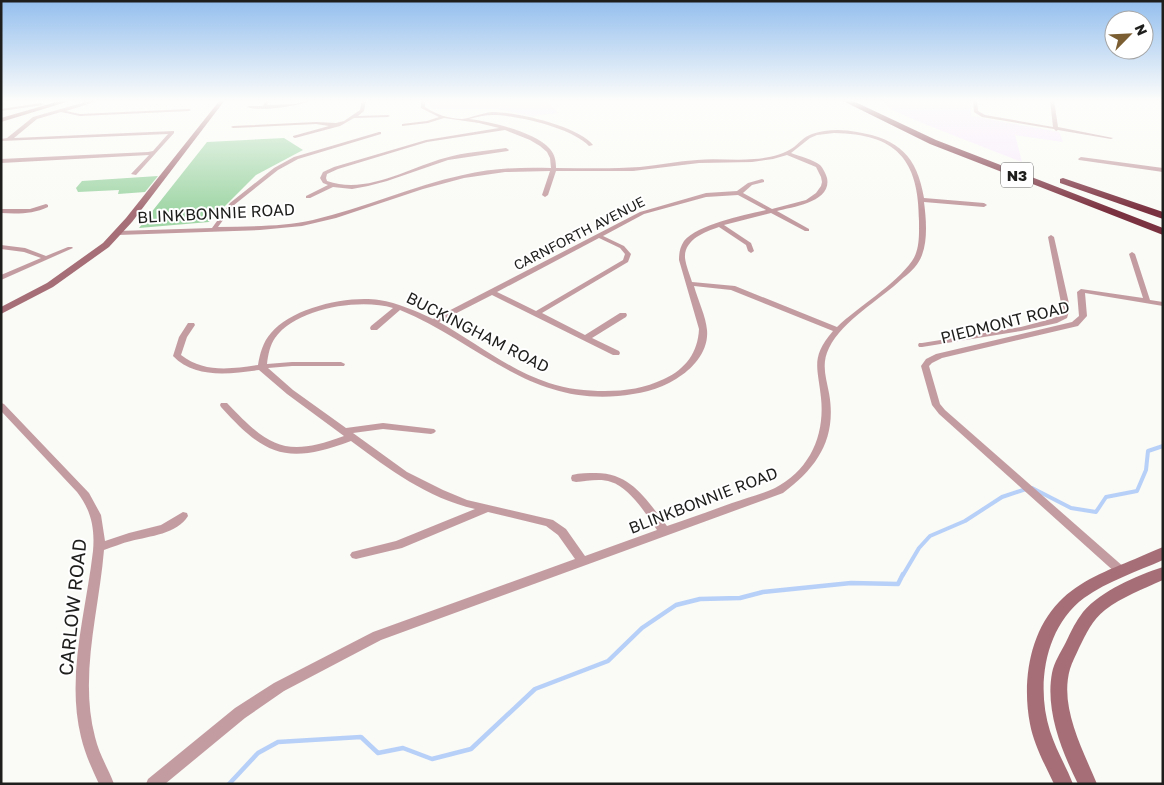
<svg xmlns="http://www.w3.org/2000/svg" width="1164" height="785" font-family="'Golos Text',sans-serif">
  <style>
    .education { fill: #f8eafd }
    .green { fill: #a1d6a7 }
    .lines { fill: none; stroke-linecap: round; stroke-linejoin: round }
    .stream-far1 { stroke: #b7d0f8; stroke-width: 4 }
    .stream { stroke: #b7d0f8; stroke-width: 4.5 }
    .street { fill: #c39ca1; fill-rule: evenodd }
    .secondary { fill: #a66f77; fill-rule: evenodd }
    .highway { fill: #7b3240; fill-rule: evenodd }
    .labels { text-anchor: middle; dominant-baseline: central; stroke-width: 4; stroke-linejoin: round; paint-order: stroke }
    .far-street-label { font-size: 14px; fill: #1e1e1d; stroke: #fff }
    .shield { fill: #fff; stroke: #626261; stroke-width: 1 }
    .shield-label { font-size: 15px; font-weight: bold; fill: #1e1e1d }
    .street-label { font-size: 16px; fill: #1e1e1d; stroke: #fff }
    .near-street-label { font-size: 19px; fill: #1e1e1d; stroke: #fff }
  </style>
  <rect width="100%" height="100%" fill="#fafaf6"/>
  <g class="education">
    <path d="M429 100H546L558 113 532 116 498 109H433L428 103Z"/>
    <path d="M882 100H971V116L1059 132 1063 142 1015 135 1022 162 927 125 892 110Z"/>
  </g>
  <g class="green">
    <path d="M284 138 303 150 256 175 209 222 139 228 207 142Z"/>
    <path d="M158 176 145 192 118 194 119 190 78 192 76 188 82 181Z"/>
  </g>
  <g class="lines">
    <g class="stream-far1">
      <path d="M1032 488 1071 508 1096 512 1106 497 1137 491 1146 470 1148 451 1163 446"/>
      <path d="M903 575 919 548 930 536 965 521 1002 497 1026 489"/>
    </g>
    <path class="stream" d="M229 784 258 753 278 742 361 737 378 753 403 748 432 759 471 749 535 689 608 661 642 628 676 605 700 599 740 598 763 592 851 583 898 584 903 574"/>
    <g class="street">
      <path d="M92 100H101L66 111 80 114 189 109 191 110 189 111 80 116 61 112 37 119 14 138 174 131V133L136 175 131 174 149 155 1 163V159L148 152 153 151 168 134 1 141V139L7 138 33 117Z"/>
      <path d="M266 100H270L267 105 296 104 305 100H313C299 106 260 112 247 107L249 106H263Z"/>
      <path d="M362 100H366L364 111 358 116 388 115 390 116 388 117 354 118 340 126 295 138 293 137V136L329 126 316 124 233 128 231 127 233 126 316 122 336 123 344 121 360 110Z"/>
      <path d="M421 100H425V107C435 114 449 119 462 119 471 118 481 113 492 112 517 112 578 126 593 145L589 146C573 128 517 115 493 115 485 115 477 117 469 119 492 122 535 132 550 149 555 155 556 161 556 168 584 168 612 169 640 167 659 165 678 161 697 160 716 158 735 161 754 159 768 158 783 155 794 147 800 142 804 137 812 134 826 129 843 129 857 132 899 139 917 156 924 198L984 203 987 205 984 207 924 202C926 218 928 239 922 255 919 264 911 272 903 278 880 300 843 320 829 348 821 364 826 377 829 393 837 438 818 467 783 493L381 640 284 691 245 718 165 784H146L148 779 235 708 274 683 373 632 575 559 558 535 546 526 488 512 402 548 356 559 352 558 350 555 352 552 396 541 475 509C427 498 389 469 351 441 287 465 265 456 221 407L220 405 221 403H227C269 447 285 458 344 436L287 394 259 370C230 374 195 379 173 356L179 337 188 323H194L195 325 187 337 181 355C204 373 231 369 258 365 260 353 263 342 271 333 291 308 348 295 379 300 398 303 416 311 433 319L640 212 706 193 737 191 748 183 762 179 764 180V182L752 185 743 193 772 209 806 200 816 193 821 186 822 182 821 177 816 167 787 155 773 159 752 162 699 163 633 171H556L548 195 545 197 542 195 550 171 505 172 464 178 423 189 336 218 302 226 260 230 118 235 115 233 118 231 212 228 230 203 274 168 294 157 379 132H381V134L298 159 278 170 234 205 218 227C250 226 282 227 313 220 364 208 412 186 463 175 492 168 522 167 551 168L550 158 547 152 540 146 530 140 505 130 427 142 338 169 327 174 326 178 327 181C367 195 408 168 445 158 465 152 486 151 506 148L509 150 508 151 448 160 387 181 368 186 352 189 333 187 310 198H306V196L328 185 323 183 320 178 323 172 334 167 426 140 499 128 479 123 444 118 428 123 402 126V124L427 121 439 117 421 108ZM834 133C896 134 919 159 919 221 919 234 920 250 912 261 895 285 859 306 837 327L735 286 692 282C690 275 686 266 685 258 684 240 704 232 719 227L746 245 748 251 751 253 754 251 751 243 724 225 771 213 805 231H809V229L777 211C793 207 832 202 827 178 826 174 823 168 820 165 814 160 799 156 791 153L810 138 817 135ZM738 195 766 210C745 215 698 224 684 241 680 247 679 253 679 260L699 329C698 352 686 369 664 379 645 388 626 391 605 391 586 391 567 389 549 383 509 370 475 342 439 322L492 295 613 355H619L620 353 619 351 592 338 626 317 627 315 626 313H620L585 335 542 313 628 262 631 254 624 246 603 236 644 214 706 197ZM599 238 620 248 625 254 623 260 536 311 497 292ZM694 286 731 290 833 331C810 358 818 367 821 398 825 435 810 470 775 488 762 494 746 498 732 503 710 511 688 519 667 526 647 501 632 473 596 473 588 473 580 473 572 475L571 478 572 481 576 482C587 481 601 478 611 482 629 487 647 515 657 530L585 556 566 529 553 520 467 500 443 490 407 472 353 433 383 429 431 434 434 433 436 431 434 429 383 423 346 428 293 390 268 368 292 366H344L345 364 341 362H292L267 364C268 355 270 345 275 338 296 308 360 298 393 308L371 326 370 328 371 330H377L400 310C476 341 528 404 618 396 638 394 659 390 676 379 693 369 709 351 707 330 706 317 698 300 694 286Z"/>
      <path d="M973 100H977L978 111 985 115 1053 127 1050 100H1054L1058 127 1113 138 1111 139 1058 130 1056 131 1054 129 982 117 974 112Z"/>
      <path d="M1156 100H1162L1163 104Z"/>
      <path d="M41 103 43 105 1 111V109Z"/>
      <path d="M1081 157 1163 168V172L1079 160 1078 159Z"/>
      <path d="M46 204 48 205V207C33 214 18 214 1 213V209H30Z"/>
      <path d="M1051 235 1054 237 1070 308 1067 318 1057 323 1021 331 922 347H919L918 345 919 343H922L1021 327 1051 319 1061 315 1062 308 1048 237Z"/>
      <path d="M1 245 25 248 46 256 68 247H72L73 248 1 280V275L41 258 24 252 1 249Z"/>
      <path d="M1132 252 1135 254 1150 300 1163 302V306L1085 293 1087 316 1078 326 942 358 932 363 929 366 940 404 945 410 1125 568 1127 571 1125 574 1121 576 1117 574 939 414 932 405 921 366 926 359 936 354 1072 322 1079 316 1077 292 1081 289 1143 298 1129 254Z"/>
      <path d="M1 403 4 404 89 493 101 515 105 541 129 533 161 525 183 512 187 513 188 516C177 534 150 536 131 541 122 543 113 547 104 550 99 611 79 676 95 737 99 754 108 768 114 784H99C92 769 85 754 81 737 66 676 86 612 93 551 95 528 91 510 77 492L1 411Z"/>
    </g>
    <g class="secondary">
      <path d="M63 100H73L1 122V118Z"/>
      <path d="M220 100H225L132 222 109 247 53 287 1 314V307L47 283 103 243 126 218Z"/>
      <path d="M1163 547V560C1136 572 1108 581 1084 598 1044 628 1036 687 1050 731 1056 750 1066 766 1073 784H1054C1045 765 1034 745 1030 724 1022 683 1029 633 1059 602 1079 581 1108 570 1135 559 1144 555 1153 551 1163 547Z"/>
      <path d="M1163 567V580C1143 589 1122 597 1105 610 1092 620 1086 634 1079 648 1076 655 1072 662 1070 669 1059 707 1083 750 1097 784H1078C1062 752 1045 710 1052 673 1054 662 1061 652 1066 642 1071 631 1076 621 1083 612 1102 590 1136 576 1163 567Z"/>
    </g>
    <g class="highway">
      <path d="M841 100H851L936 140 1163 228V235L930 144Z"/>
      <path d="M1063 178 1163 212V219L1060 183V179Z"/>
    </g>
  </g>
  <linearGradient id="sky" x2="0" y2="1"><stop stop-color="#94bfee"/><stop offset="0.48" stop-color="#fdfdfb"/><stop offset="1" stop-color="#fdfdfb" stop-opacity="0"/></linearGradient>
  <rect width="1164" height="210" fill="url(#sky)"/>
  <g class="labels">
    <g class="far-street-label">
      <text transform="translate(579 233) rotate(-27)">CARNFORTH AVENUE</text>
    </g>
    <rect class="shield" x="1001" y="162.5" width="32" height="25" rx="4"/>
    <g class="shield-label">
      <text x="1017" y="175">N3</text>
    </g>
    <g class="street-label">
      <text transform="translate(216 213) rotate(-3)">BLINKBONNIE ROAD</text>
      <text transform="translate(1005 322) rotate(-14)">PIEDMONT ROAD</text>
      <text transform="translate(478 332) rotate(27)">BUCKINGHAM ROAD</text>
      <text transform="translate(703 500) rotate(-21)">BLINKBONNIE ROAD</text>
    </g>
    <g class="near-street-label">
      <text transform="translate(72 607) rotate(-84)">CARLOW ROAD</text>
    </g>
  </g>
  <rect width="1164" height="785" fill="none" stroke="#1e1e1d" stroke-width="5"/>
  <g transform="translate(1129 35) rotate(66)"><circle r="24" fill="#ffffff" stroke="#a5a5a5"/>
  <path d="M0-4L9 19L0 12L-9 19Z" fill="#7b5e31"/>
  <text y="-8" font-size="14" font-weight="bold" text-anchor="middle" fill="#1e1e1d">N</text>
  </g>
</svg>
